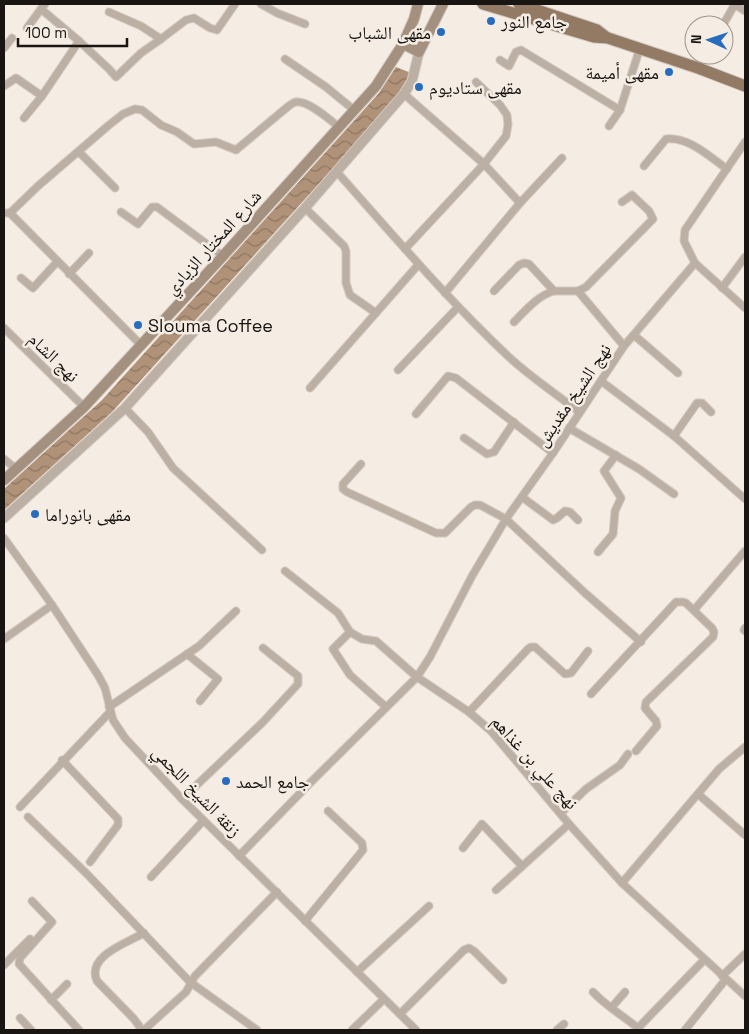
<svg xmlns="http://www.w3.org/2000/svg" width="749" height="1034" font-family="'Space Grotesk','Noto Naskh Arabic',sans-serif">
  <style>
    .water { fill: url(#water-waves) }
    .lines { fill: none; stroke-linecap: round; stroke-linejoin: round }
    .minor-casing { stroke: #d2cac2; stroke-width: 9 }
    .tertiary-casing { stroke: #d2cac2; stroke-width: 11 }
    .secondary-casing { stroke: #d2cac2; stroke-width: 12 }
    .primary-casing { stroke: #d2cac2; stroke-width: 13 }
    .minor { stroke: #bcafa3; stroke-width: 7 }
    .tertiary { stroke: #bcafa3; stroke-width: 9 }
    .secondary { stroke: #a4907f; stroke-width: 10 }
    .primary { stroke: #927a65; stroke-width: 11 }
    .poi-dot { fill: #286cbd; stroke: #f5ece4; stroke-width: 2 }
    .labels { text-anchor: middle; dominant-baseline: central; stroke-width: 5; stroke-linejoin: round; paint-order: stroke }
    .poi-label { font-size: 18px; fill: #181512; stroke: #f5ece4; text-anchor: start }
    .street-label { font-size: 18px; fill: #181512; stroke: #f5ece4 }
  </style>
  <defs>
    <pattern id="water-waves" width="16" height="10" patternUnits="userSpaceOnUse" patternTransform="scale(1.25)"><rect width="16" height="10" fill="#b09279"/><path d="M0 5q4-4 8 0t8 0" fill="none" stroke="#8e7662"/></pattern>
  </defs>
  <rect width="100%" height="100%" fill="#f5ece4"/>
  <path class="water" d="M396 67 411 73 404 88 393 102 112 412 4 510V489L102 400 379 93Z"/>
  <g class="lines">
    <defs>
      <g id="minor">
        <path d="M261 4 277 13 305 24"/>
        <path d="M734 4 745 11"/>
        <path d="M109 12 141 26 161 39"/>
        <path d="M723 25 735 4"/>
        <path d="M27 28 41 9"/>
        <path d="M79 41 109 69 116 77 141 53 161 39 186 20 194 18 210 28 217 30 235 4"/>
        <path d="M4 48 12 38"/>
        <path d="M285 59 326 87 354 110"/>
        <path d="M500 60 509 66 516 52 521 50 620 110"/>
        <path d="M698 68 706 55"/>
        <path d="M4 86 16 78 42 96 79 41 41 9 45 4"/>
        <path d="M404 94 484 164 520 203"/>
        <path d="M24 118 42 96"/>
        <path d="M609 126 620 110 640 48"/>
        <path d="M79 152 115 188"/>
        <path d="M644 166 666 139C688 136 710 157 727 169"/>
        <path d="M337 172C393 235 448 300 510 358 531 377 556 394 579 412"/>
        <path d="M622 202 632 195 649 211 653 219 586 287 578 291 624 346"/>
        <path d="M305 208 344 246 346 251V283L350 295 376 313"/>
        <path d="M121 212 138 224 152 207H157L223 256"/>
        <path d="M4 213H10L141 345"/>
        <path d="M10 213 38 186 109 125 123 114 135 109 142 110 161 125 177 132 194 144 216 142 236 150 285 109C289 106 293 101 298 102 310 102 330 120 339 127"/>
        <path d="M405 249 484 164 506 136 508 125 507 115 500 105 476 82"/>
        <path d="M695 263 745 308"/>
        <path d="M69 274 89 253"/>
        <path d="M21 278 33 288 57 262"/>
        <path d="M722 288 745 257"/>
        <path d="M494 291 519 265 524 263 529 264 554 291H578"/>
        <path d="M445 293 520 203 562 158"/>
        <path d="M514 322C526 310 537 296 554 291"/>
        <path d="M4 328 84 407"/>
        <path d="M634 335 678 373"/>
        <path d="M398 370 458 307"/>
        <path d="M601 381 674 436 745 499"/>
        <path d="M310 388 418 265"/>
        <path d="M125 408 148 432 173 468 262 550"/>
        <path d="M416 414 448 376 456 378 553 453"/>
        <path d="M569 428 639 469 674 494"/>
        <path d="M674 436 697 403H702L711 412"/>
        <path d="M464 438 487 454 494 452 514 422"/>
        <path d="M4 459 16 469"/>
        <path d="M361 464 343 484V489L347 492 436 533H445L471 507 475 505H480L506 519 585 593 641 642"/>
        <path d="M522 497 553 520 557 518 565 511 570 512 578 520"/>
        <path d="M4 538 52 605 98 675 105 688 113 720 125 738 182 799 416 1030"/>
        <path d="M598 552 613 534 615 511 621 498 604 471 616 455"/>
        <path d="M285 571 338 613 350 632 362 639 376 641 417 677 469 712 491 731 569 824 622 883 745 996"/>
        <path d="M694 610 745 551"/>
        <path d="M745 628 744 630 745 631"/>
        <path d="M350 632 333 649 350 675 386 707"/>
        <path d="M4 639 52 605"/>
        <path d="M187 654 218 679 200 701"/>
        <path d="M591 694 676 602H683L686 603 712 628 714 632 713 637 646 702 645 708 656 721 657 726 636 751"/>
        <path d="M109 707 199 646 236 611"/>
        <path d="M469 712 528 649 531 647H535L565 674 571 673 588 651"/>
        <path d="M62 760 118 819V825L90 862"/>
        <path d="M698 794 745 835"/>
        <path d="M182 799 263 722 298 684V676L263 648"/>
        <path d="M20 807 110 712"/>
        <path d="M561 813 586 789 620 765 628 754"/>
        <path d="M28 817 87 874 190 982 257 1030"/>
        <path d="M463 848 482 824 522 866"/>
        <path d="M239 856 311 782 417 677 430 657 472 576 506 519 553 453 624 346 695 263 684 241 685 230 745 142"/>
        <path d="M151 877 203 821"/>
        <path d="M622 883 719 769 745 747"/>
        <path d="M496 890 569 824"/>
        <path d="M32 901 52 922 20 958 19 964 79 1030"/>
        <path d="M305 921 363 850 362 843 328 811"/>
        <path d="M4 965 30 939"/>
        <path d="M357 972 429 906"/>
        <path d="M722 976 745 954"/>
        <path d="M593 992C606 1006 623 1016 638 1028L704 960"/>
        <path d="M51 1000 67 984"/>
        <path d="M612 1007 625 992"/>
        <path d="M400 1014 464 950 469 948 474 951 503 980"/>
        <path d="M20 1018 31 1030"/>
        <path d="M142 1030 134 1019 97 981C86 956 127 943 144 933"/>
        <path d="M144 1030 186 992 195 976 277 892"/>
        <path d="M352 1030 384 999"/>
        <path d="M557 1030 564 1024"/>
        <path d="M685 1030 726 979"/>
      </g>
      <path id="tertiary" d="M4 518 125 408 305 208 404 94 412 81 419 52"/>
      <g id="secondary">
        <path d="M403 44 419 52 443 4"/>
        <path d="M4 480 84 407 223 256 376 86 403 44 414 19 418 4"/>
      </g>
      <g id="primary">
        <path d="M483 4 594 37 608 38 698 68 745 86"/>
        <path d="M519 4 597 30 606 37"/>
      </g>
    </defs>
    <use href="#minor" class="minor-casing"/>
    <use href="#tertiary" class="tertiary-casing"/>
    <use href="#secondary" class="secondary-casing"/>
    <use href="#primary" class="primary-casing"/>
    <use href="#minor" class="minor"/>
    <use href="#tertiary" class="tertiary"/>
    <use href="#secondary" class="secondary"/>
    <use href="#primary" class="primary"/>
  </g>
  <g class="poi-dot">
    <circle cx="491" cy="21" r="5"/>
    <circle cx="441" cy="32" r="5"/>
    <circle cx="669" cy="72" r="5"/>
    <circle cx="419" cy="87" r="5"/>
    <circle cx="138" cy="325" r="5"/>
    <circle cx="35" cy="514" r="5"/>
    <circle cx="226" cy="781" r="5"/>
  </g>
  <g class="labels">
    <g class="poi-label">
      <text x="501" y="21">جامع النور</text>
      <text x="431" y="32" text-anchor="end">مقهى الشباب</text>
      <text x="659" y="72" text-anchor="end">مقهى أميمة</text>
      <text x="429" y="87">مقهى ستاديوم</text>
      <text x="148" y="325">Slouma Coffee</text>
      <text x="45" y="514">مقهى بانوراما</text>
      <text x="236" y="781">جامع الحمد</text>
    </g>
    <g class="street-label">
      <text transform="translate(213 242) rotate(-48)">شارع المختار الزيادي</text>
      <text transform="translate(54 357) rotate(44)">نهج الشام</text>
      <text transform="translate(573 395) rotate(-56)">نهج الشيخ مقديش</text>
      <text transform="translate(535 762) rotate(48)">نهج علي بن غذاهم</text>
      <text transform="translate(197 791) rotate(46)">زنقة الشيخ اللجمي</text>
    </g>
  </g>
  <rect width="749" height="1034" fill="none" stroke="#181512" stroke-width="10"/>
  <g transform="translate(709 40) rotate(273)"><circle r="24" fill="#f5ece4" stroke="#9d9690"/>
  <path d="M0-4L9 19L0 12L-9 19Z" fill="#286cbd"/>
  <text y="-8" font-size="14" font-weight="bold" text-anchor="middle" fill="#181512">N</text>
  </g>
  <path d="M18 38v8h109v-8" fill="none" stroke="#181512" stroke-width="2.5"/>
  <text x="25" y="38" font-size="15" fill="#181512" stroke="#f5ece4" stroke-width="4" paint-order="stroke">100 m</text>
</svg>
